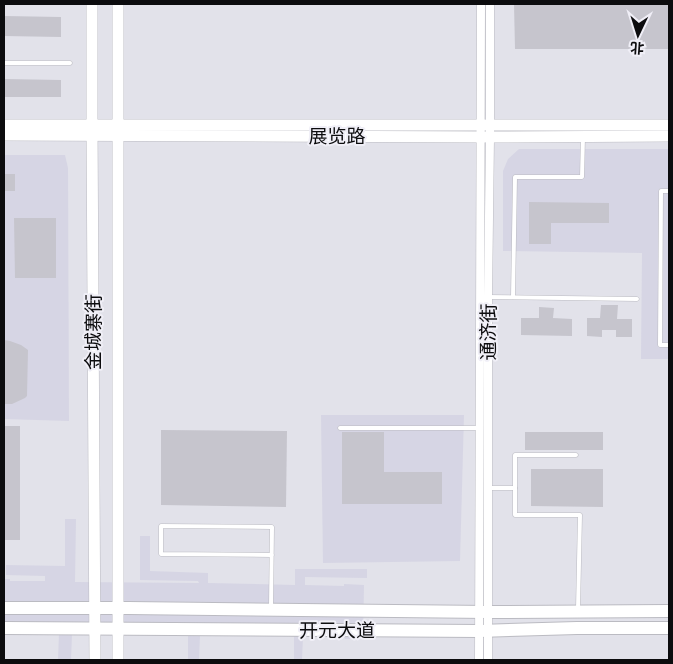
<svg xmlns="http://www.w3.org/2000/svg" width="673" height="664" font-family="'Space Grotesk','Noto Sans SC',sans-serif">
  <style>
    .built { fill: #d6d5e4 }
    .building { fill: #c6c5cd }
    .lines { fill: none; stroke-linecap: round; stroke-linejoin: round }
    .lane-casing { stroke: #bbbbc2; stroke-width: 5 }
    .street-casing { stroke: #bbbbc2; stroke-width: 9 }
    .secondary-casing { stroke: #bbbbc2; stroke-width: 12 }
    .primary-casing { stroke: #bbbbc2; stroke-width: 14 }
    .lane { stroke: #fff; stroke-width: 4 }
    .street { stroke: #fff; stroke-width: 8 }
    .secondary { stroke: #fff; stroke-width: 11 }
    .primary { stroke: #fff; stroke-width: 12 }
    .labels { text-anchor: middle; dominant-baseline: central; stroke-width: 4; stroke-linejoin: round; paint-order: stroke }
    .street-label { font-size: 19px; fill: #0c0c0e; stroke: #f0eff7 }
  </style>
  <rect width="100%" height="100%" fill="#e2e2ea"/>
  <g class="built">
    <path d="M519 149H669V359H641L642 253 503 251V171L508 159Z"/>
    <path d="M4 155H65L68 168 69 421 4 419Z"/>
    <path d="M321 415H464L460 561 323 563Z"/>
    <path d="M65 519H76L75 582 199 583 198 581 140 580V536H150V571L208 573V583L295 585V569H367V578L305 577V585L344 586V584L364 585 363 639H345L344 637H303L302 660H294V636L200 635 199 660H188V635L72 634 71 660H58L59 633H10V635H4V579H10V581H45V576L6 575V565L65 566Z"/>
  </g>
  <g class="building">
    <path d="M514 4H669V49H515Z"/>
    <path d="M4 16 61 17V37L4 36Z"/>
    <path d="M4 79 61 80V97H4Z"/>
    <rect x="4" y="174" width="11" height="17"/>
    <path d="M529 202 609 203V223H551V244H529Z"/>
    <path d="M14 218H56V278H15Z"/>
    <path d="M601 305H618L617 319H632V337H616V330H602V337L587 336V318H600Z"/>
    <path d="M539 307 554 308 553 318 572 319V336L521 335V318H539Z"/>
    <path d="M4 340 10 341 21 345 28 350 27 396 25 398 12 404H4Z"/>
    <rect x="4" y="426" width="16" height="114"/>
    <path d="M161 430 287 431 286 507 161 505Z"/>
    <path d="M342 432H384V472H442V504H342Z"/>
    <rect x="525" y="432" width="78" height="18"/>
    <path d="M531 469H603V507L531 506Z"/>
  </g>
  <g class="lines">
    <defs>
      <g id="lane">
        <path d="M4 63H70"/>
        <path d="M669 191H661L660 345H669"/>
        <path d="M487 297 637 299"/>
        <path d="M513 297 515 177H582L583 137"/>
        <path d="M340 428H479"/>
        <path d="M576 455H515V515H580L578 609"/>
        <path d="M488 488H515"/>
        <path d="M271 607 272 527 161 526V554L272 555"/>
      </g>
      <g id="street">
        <path d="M479 660 481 4"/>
        <path d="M488 660V297L490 137V4"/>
      </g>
      <g id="secondary">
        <path d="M92 4V125L95 660"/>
        <path d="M4 125H669"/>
        <path d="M4 135 490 137 669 136"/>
        <path d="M118 660V4"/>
      </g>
      <g id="primary">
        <path d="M4 608H128L488 612 669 611"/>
        <path d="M4 628 479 631 577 628H669"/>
      </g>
    </defs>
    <use href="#lane" class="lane-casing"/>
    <use href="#street" class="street-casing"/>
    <use href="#secondary" class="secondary-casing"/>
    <use href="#primary" class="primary-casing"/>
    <use href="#lane" class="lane"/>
    <use href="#street" class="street"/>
    <use href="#secondary" class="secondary"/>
    <use href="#primary" class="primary"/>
  </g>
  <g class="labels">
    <g class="street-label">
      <text x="337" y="136">展览路</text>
      <text transform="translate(93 332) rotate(-90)">金城寨街</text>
      <text transform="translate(488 332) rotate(-90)">通济街</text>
      <text x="337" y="630">开元大道</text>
    </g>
  </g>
  <rect width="673" height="664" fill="none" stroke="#0c0c0e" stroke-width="10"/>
  <g transform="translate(638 35) rotate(184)" stroke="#f0eff7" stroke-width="4" paint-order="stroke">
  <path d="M0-4L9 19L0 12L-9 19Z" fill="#0c0c0e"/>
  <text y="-8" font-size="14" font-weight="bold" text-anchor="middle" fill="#0c0c0e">北</text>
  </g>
</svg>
